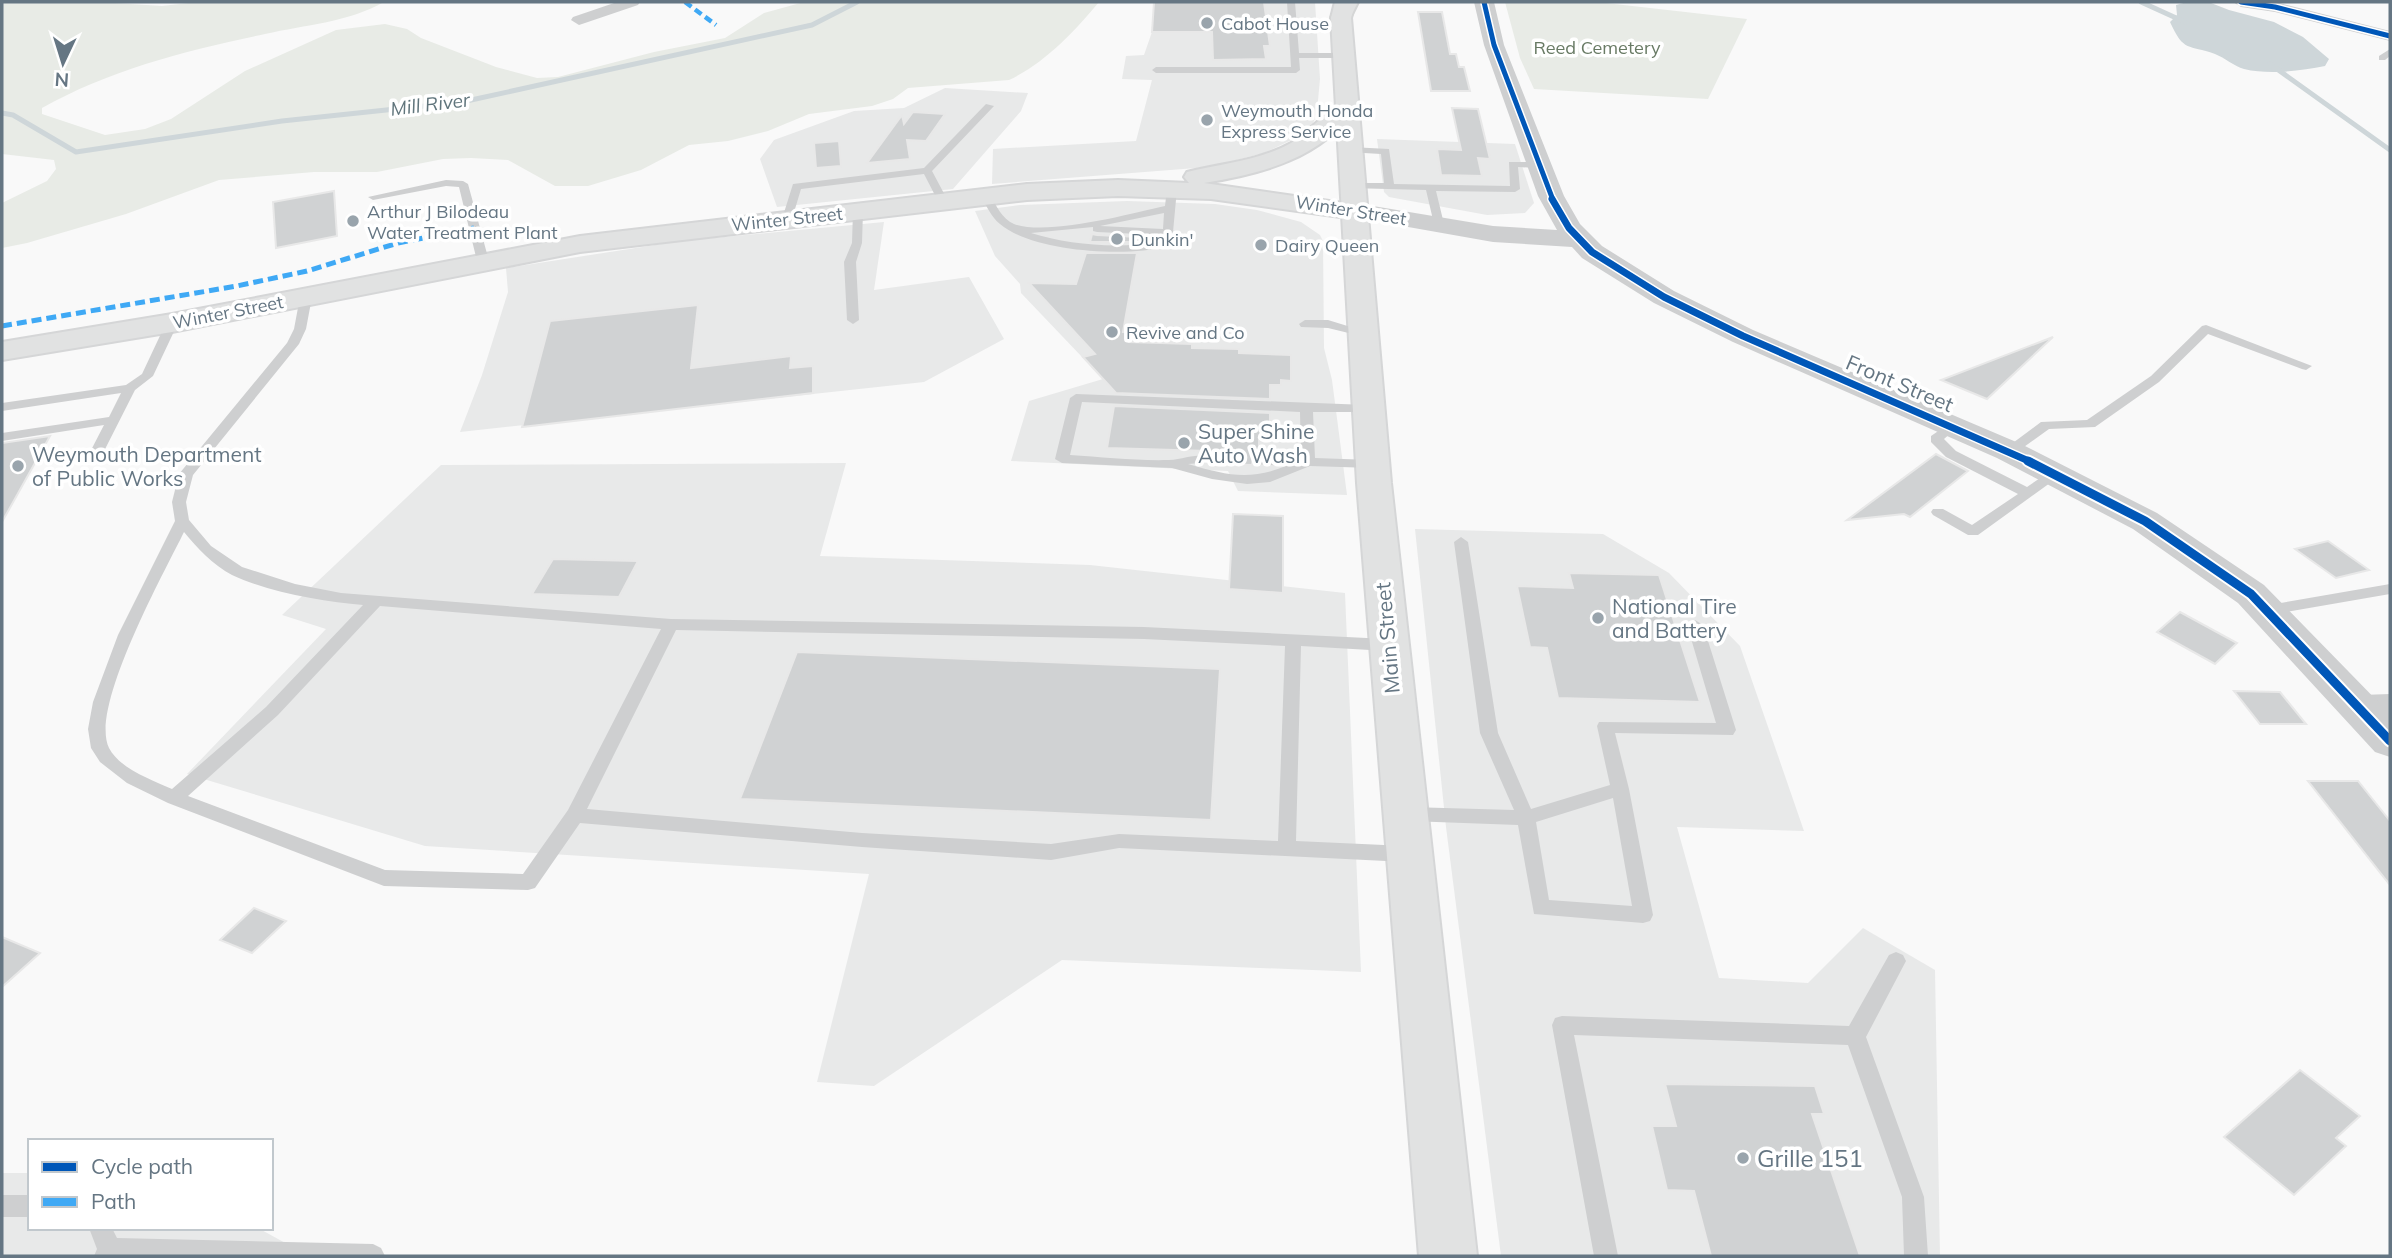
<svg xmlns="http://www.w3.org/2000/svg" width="2392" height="1258" font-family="Mulish,sans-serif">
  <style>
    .built { fill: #e8e9e9 }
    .green { fill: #e8ebe6 }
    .water { fill: #ced6d9 }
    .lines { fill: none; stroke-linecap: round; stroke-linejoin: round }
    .stream { stroke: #ced6d9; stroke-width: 5 }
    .building { fill: #d0d2d3; stroke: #e8e8e8; stroke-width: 2 }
    .secondary-casing { stroke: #d5d6d7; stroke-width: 4 }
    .primary-casing { stroke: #d5d6d7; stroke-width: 4 }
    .motorway-casing { stroke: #d5d6d6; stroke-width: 4 }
    .service { fill: #cecfd0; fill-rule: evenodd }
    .minor { fill: #cecfd0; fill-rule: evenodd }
    .tertiary { fill: #cecfd0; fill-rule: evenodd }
    .secondary { fill: #e1e2e2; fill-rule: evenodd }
    .primary { fill: #e1e2e2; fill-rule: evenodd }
    .motorway { fill: #e1e2e2; fill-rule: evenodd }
    .quiet-far1 { stroke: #3fa9f5; stroke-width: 4.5; stroke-dasharray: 8 4.5; stroke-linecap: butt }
    .quiet { stroke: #3fa9f5; stroke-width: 5; stroke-dasharray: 10 5; stroke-linecap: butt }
    .cycleway-far2-casing { stroke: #fff; stroke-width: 8 }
    .cycleway-far1-casing { stroke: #fff; stroke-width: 10 }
    .cycleway-casing { stroke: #fff; stroke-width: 13 }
    .cycleway-far2 { stroke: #0057b8; stroke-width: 5 }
    .cycleway-far1 { stroke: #0057b8; stroke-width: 7 }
    .cycleway { stroke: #0057b8; stroke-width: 9 }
    .poi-dot { fill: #99a4ac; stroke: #fff; stroke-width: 2.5 }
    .labels { text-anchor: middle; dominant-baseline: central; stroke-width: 7; stroke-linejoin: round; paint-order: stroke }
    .far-poi-label { font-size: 18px; fill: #657683; stroke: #fff; text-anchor: start }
    .far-park-label { font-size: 18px; fill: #687a64; stroke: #fff }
    .far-street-label { font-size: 18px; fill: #657683; stroke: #fff }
    .far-water-label { font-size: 19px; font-style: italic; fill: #60757c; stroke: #fff }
    .street-label { font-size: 21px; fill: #657683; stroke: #fff }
    .poi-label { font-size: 21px; fill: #657683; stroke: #fff; text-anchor: start }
    .near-poi-label { font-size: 24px; fill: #657683; stroke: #fff; text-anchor: start }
  </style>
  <rect width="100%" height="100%" fill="#f9f9f9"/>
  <g class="built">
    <path d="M1154 2H1315L1320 79 1317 111 1313 124 1302 135 1264 153 1209 167 992 184 993 149 1136 141 1152 80 1122 79 1126 56 1144 55 1152 32Z"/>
    <path d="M945 88 1028 93 1021 111 953 189 777 207 760 159 774 140 854 111 904 108Z"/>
    <path d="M1377 139 1515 144 1534 203 1525 213 1487 215 1389 197 1384 192Z"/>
    <path d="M1127 201 1215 204 1257 210 1301 222 1320 235 1323 241 1324 348 1332 380 1347 495 1238 491 1228 471 1011 461 1029 401 1103 379 1021 293 1020 284 995 256 975 211 1020 205Z"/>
    <path d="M884 222 874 290 969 277 1004 339 924 382 460 432 482 375 508 292 506 268 681 241Z"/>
    <path d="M846 463 820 556 1090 565 1345 593 1361 972 1062 960 874 1086 817 1082 869 874 425 846 187 774 326 629 282 615 441 465Z"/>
    <path d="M1415 529 1603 534 1669 573 1740 646 1804 831 1677 827 1719 978 1808 983 1863 928 1935 970 1940 1256H1501L1446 827Z"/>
    <path d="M2 1173H30V1228H258L309 1256H2Z"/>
  </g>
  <g class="green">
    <path d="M2 2H99L162 6 197 2H384C349 22 305 25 265 34 189 50 111 69 42 108V114L105 135 145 129 171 119 245 71 336 30 385 24 407 29 421 38 496 67 537 78 558 77 654 52 725 38 764 13 804 2H1099C1074 32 1045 63 1009 80L908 88 893 99 872 106 809 114 768 131 728 141 689 145 641 170 588 186H555L508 160 471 158 443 159 377 172H314L219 180 126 214 27 243 2 248V203L47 181 56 169 54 160 2 154Z"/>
    <path d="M1505 2H1597L1747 19 1708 99 1534 89 1520 58Z"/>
  </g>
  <path class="water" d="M2187 2 2211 3 2229 10 2274 22 2303 37 2329 59 2325 66C2300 71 2269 75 2244 69 2234 66 2225 58 2215 54 2188 44 2184 53 2170 22L2177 15 2176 5Z"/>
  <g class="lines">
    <g class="stream">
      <path d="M2141 2 2185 22"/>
      <path d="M2270 64 2390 150"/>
      <path d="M2 113 13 115 76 152 282 121 462 102 812 25 857 2"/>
    </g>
  </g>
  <g class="building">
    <path d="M1154 2H1264L1270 46H1264L1266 59 1213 60 1212 32H1152Z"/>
    <path d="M1418 12H1442L1450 54H1456L1459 67H1464L1470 91H1431Z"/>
    <path d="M1452 108 1478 109 1490 159 1478 158 1482 176 1441 175 1437 149 1461 150Z"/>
    <path d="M913 112 945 114 926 141 907 140 910 159 867 163 902 115 904 124Z"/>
    <path d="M839 141 841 166 816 168 814 143Z"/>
    <path d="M334 191 337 236 276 248 273 202Z"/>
    <path d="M1092 234 1097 235 1140 237 1139 242H1090Z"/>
    <path d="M1086 253H1137L1123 332H1131L1129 342 1192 344V348L1239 349V353L1291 355V381L1281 380V385H1270V399L1116 393 1083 357 1095 354 1029 283 1076 284Z"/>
    <path d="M698 305 691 368 791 356 790 368 813 366V393L522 427 550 321Z"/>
    <path d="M2053 337 1987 399 1941 380Z"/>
    <path d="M1114 406 1270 413V438L1259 437V455L1253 457 1252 465 1215 464 1217 458 1209 451 1107 448Z"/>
    <path d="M50 436 2 522V443Z"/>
    <path d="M1936 454 1968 471 1910 517 1904 514 1847 520Z"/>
    <path d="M1233 514 1283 516V593L1229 589Z"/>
    <path d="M2328 541 2369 570 2336 578 2295 549Z"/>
    <path d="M553 559 638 561 619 597 532 594Z"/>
    <path d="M1569 573 1659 575 1700 702 1558 698 1547 648 1530 647 1517 586 1573 588Z"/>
    <path d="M2180 612 2237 643 2215 664 2157 632Z"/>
    <path d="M797 652 1220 669 1211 820 740 799Z"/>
    <path d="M2234 691 2280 692 2306 724H2260Z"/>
    <path d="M2308 781H2358L2390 821V885Z"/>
    <path d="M254 908 286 921 252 953 220 940Z"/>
    <path d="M2 937 40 953 2 987Z"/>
    <path d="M2300 1070 2360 1116 2336 1138 2346 1146 2294 1195 2224 1137Z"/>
    <path d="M1665 1084 1815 1086 1824 1114H1812L1860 1256H1711L1694 1191 1667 1190 1652 1126H1676Z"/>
  </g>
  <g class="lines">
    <defs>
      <path id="secondary" d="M1346 100 1354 102 1357 107C1322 158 1262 174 1204 183L1364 206 1368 211 1364 216 1355 219 1211 199 1118 196 1027 200 580 252 172 332 2 360V342L172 314 580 236 1027 184 1118 180 1189 183 1184 177 1187 172C1223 163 1258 161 1291 143 1308 133 1335 103 1346 100Z"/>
      <path id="primary" d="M1335 2H1355L1351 18 1391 483 1477 1256H1419L1357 483 1331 18Z"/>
      <path id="motorway" d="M1338 2H1358L1348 22H1334L1331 18Z"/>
    </defs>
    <use href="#secondary" class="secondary-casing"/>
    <use href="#primary" class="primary-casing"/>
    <use href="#motorway" class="motorway-casing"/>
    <g class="service">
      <path d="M1287 2H1295L1299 53H1343L1347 56 1346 58H1299L1300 70 1296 73H1156L1152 70 1156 67H1291Z"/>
      <path d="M2390 49V56L2385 60H2379V56Z"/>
      <path d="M986 104 994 106 932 171 948 201 947 203H939L924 174 801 189 792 219 787 222 782 219 793 184 924 168Z"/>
      <path d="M1350 147 1389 149 1394 184 1510 186 1509 162H1539L1544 165 1539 168 1518 167 1520 189 1515 192 1436 191 1444 224 1439 227 1434 224 1426 190 1349 188 1348 186 1353 183H1384L1381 154 1347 152V148Z"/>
      <path d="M446 180 463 181 468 184 489 261 487 263 477 261 459 187 446 186 373 200 368 197Z"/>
      <path d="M1172 186 1177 189 1173 232 1166 247C1124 257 1033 252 1000 224 991 217 987 206 981 197L990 195C996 205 1002 219 1014 224 1048 236 1129 214 1165 206L1167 189ZM1164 213 1163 229 1100 226ZM1093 227V231L1097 232 1161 235 1158 242C1118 249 1069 245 1031 233Z"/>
      <path d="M858 208 863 211 862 243 856 262 859 320 853 324 847 320 844 262 852 243 853 211Z"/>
      <path d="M306 294 312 297 306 329 299 344 193 475 186 502 189 520 211 546 242 567 295 584 341 593 671 619 1144 627 1387 639 1395 645 1387 651 1301 646 1296 841 1406 846 1413 849 1415 854 1413 859 1406 862 1119 848 1051 860 862 847 580 823 535 888 528 890 384 886 168 803 127 783 100 762 91 748 88 729 93 702 118 635 175 521 172 502 179 474 287 343 294 329 300 297ZM184 532C197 548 213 565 232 575 268 592 324 602 363 605L266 707 172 789C152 780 120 769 109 748 89 708 164 573 184 532ZM380 606 661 629 568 810 523 874 385 870 188 796 278 715ZM676 630 1144 639 1285 646 1278 841 1119 834 1051 844 862 833 587 809Z"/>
      <path d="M172 319 178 323 153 376 135 390 100 459 95 460 88 456 104 425 2 441V433L109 417 121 393 2 411V403L126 385 142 374 166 323Z"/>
      <path d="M1305 320H1328L1367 332 1361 336 1328 328 1301 327 1299 324Z"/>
      <path d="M2206 325 2312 366 2306 370 2302 369 2208 334 2159 382 2095 427 2049 429 2014 454H2004L2002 451 2041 422 2087 420 2151 376 2202 326Z"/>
      <path d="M1076 394 1367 405 1374 409 1372 412H1313L1315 458 1372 460 1379 464 1372 468 1310 466 1270 482 1247 484 1212 479 1172 468 1062 463 1055 459 1070 398ZM1082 402 1300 412 1301 458H1255L1253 461 1255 464 1286 466C1249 481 1226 475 1188 464L1213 462 1215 459 1213 456C1197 453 1184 459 1169 460 1137 461 1102 457 1070 455Z"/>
      <path d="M1953 421 1960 425 1944 439 1956 451 2027 487 2049 472H2059L2061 475 1978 535H1968L1933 515 1931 512 1933 509H1943L1972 525 2018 494 1946 457 1931 442V436Z"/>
      <path d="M1461 537 1468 542 1498 733 1531 809 1610 785 1597 726 1599 722 1716 723 1687 625 1695 620 1703 625 1736 730 1733 735 1615 733 1629 789 1653 915 1650 921 1643 923 1534 914 1518 825 1409 821 1403 819 1400 814 1403 809 1409 807 1514 810 1480 733 1454 542ZM1613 798 1632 906 1549 900 1536 822Z"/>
      <path d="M2390 584V594L2269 615 2261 610 2269 605Z"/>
      <path d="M1896 952 1903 955 1906 961 1866 1037 1924 1197 1928 1256H1904L1902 1197 1848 1045 1574 1035 1618 1256H1594L1552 1025 1555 1018 1562 1016 1849 1026 1889 955Z"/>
      <rect x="2" y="1195" width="28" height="22"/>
      <path d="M89 1228H112L117 1238 373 1244 381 1248 385 1256H94L97 1249Z"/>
    </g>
    <g class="minor">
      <path d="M617 2H640L638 5 585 23 579 25 571 20 573 17Z"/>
      <path d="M2233 2H2275L2390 31V41L2275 12 2241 7Z"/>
      <path d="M2390 694V718L2361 719 2349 716 2344 707 2349 698 2361 695Z"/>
    </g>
    <path class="tertiary" d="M1474 2H1494L1504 45 1564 196 1580 224 1602 246 1674 291 1753 330 2021 444 2157 513 2264 585 2390 714V757L2375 752 2238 603 2133 529 1997 458 1733 342 1654 303 1582 258 1572 247 1493 242 1346 216 1342 211 1346 206 1355 203 1493 226 1557 230 1538 196 1484 45Z"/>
    <use href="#secondary" class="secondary"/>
    <use href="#primary" class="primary"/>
    <use href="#motorway" class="motorway"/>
    <path class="quiet-far1" d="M685 2 716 25"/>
    <path class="quiet" d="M2 326 237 286 307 271 398 243 474 228"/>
    <defs>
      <g id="cycleway-far2">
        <path d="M1484 2 1494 45 1553 200"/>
        <path d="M2241 2 2275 7 2390 36"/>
      </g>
      <path id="cycleway-far1" d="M1552 199 1569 228 1592 252 1664 297 1743 336 2031 462"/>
      <path id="cycleway" d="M2028 461 2145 521 2251 594 2390 741"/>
    </defs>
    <use href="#cycleway-far2" class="cycleway-far2-casing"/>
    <use href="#cycleway-far1" class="cycleway-far1-casing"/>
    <use href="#cycleway" class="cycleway-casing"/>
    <use href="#cycleway-far2" class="cycleway-far2"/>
    <use href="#cycleway-far1" class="cycleway-far1"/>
    <use href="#cycleway" class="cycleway"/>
  </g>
  <g class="poi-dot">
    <circle cx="1207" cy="23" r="7"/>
    <circle cx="1207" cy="120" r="7"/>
    <circle cx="353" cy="221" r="7"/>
    <circle cx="1117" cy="239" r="7"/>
    <circle cx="1261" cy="245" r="7"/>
    <circle cx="1112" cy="332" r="7"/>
    <circle cx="1184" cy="443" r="7"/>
    <circle cx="18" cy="466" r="7"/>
    <circle cx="1598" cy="618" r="7"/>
    <circle cx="1743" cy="1158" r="7"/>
  </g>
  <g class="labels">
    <g class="far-poi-label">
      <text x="1221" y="23">Cabot House</text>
      <text x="1221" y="110">Weymouth Honda<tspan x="1221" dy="21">Express Service</tspan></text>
      <text x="367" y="211">Arthur J Bilodeau<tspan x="367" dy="21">Water Treatment Plant</tspan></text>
      <text x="1131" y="239">Dunkin'</text>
      <text x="1275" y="245">Dairy Queen</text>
      <text x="1126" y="332">Revive and Co</text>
    </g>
    <g class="far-park-label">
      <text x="1597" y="47">Reed Cemetery</text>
    </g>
    <g class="far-street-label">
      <text transform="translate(1351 210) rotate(9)">Winter Street</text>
      <text transform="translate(787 219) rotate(-6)">Winter Street</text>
      <text transform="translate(228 312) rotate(-11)">Winter Street</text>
    </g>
    <g class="far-water-label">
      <text transform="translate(430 104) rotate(-7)">Mill River</text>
    </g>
    <g class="street-label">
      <text transform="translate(1900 383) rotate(23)">Front Street</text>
      <text transform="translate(1387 638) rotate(-95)">Main Street</text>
    </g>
    <g class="poi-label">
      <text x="1198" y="431">Super Shine<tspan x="1198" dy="24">Auto Wash</tspan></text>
      <text x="32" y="454">Weymouth Department<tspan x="32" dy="24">of Public Works</tspan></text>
      <text x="1612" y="606">National Tire<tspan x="1612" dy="24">and Battery</tspan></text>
    </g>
    <g class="near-poi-label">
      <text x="1757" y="1158">Grille 151</text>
    </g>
  </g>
  <rect width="2392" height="1258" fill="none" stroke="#657683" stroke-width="7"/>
  <rect x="28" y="1139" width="245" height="91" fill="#ffffff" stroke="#c1c8cd" stroke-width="2"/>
  <rect x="42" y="1162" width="35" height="10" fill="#0057b8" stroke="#c1c8cd" stroke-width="2"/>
  <text x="91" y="1174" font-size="21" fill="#657683">Cycle path</text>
  <rect x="42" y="1197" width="35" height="10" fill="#3fa9f5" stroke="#c1c8cd" stroke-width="2"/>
  <text x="91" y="1209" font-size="21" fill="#657683">Path</text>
  <g transform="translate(63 63) rotate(184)" stroke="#ffffff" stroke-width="5" paint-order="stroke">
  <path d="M0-5L12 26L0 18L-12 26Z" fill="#657683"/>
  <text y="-10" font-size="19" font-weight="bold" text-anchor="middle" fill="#657683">N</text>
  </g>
</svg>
